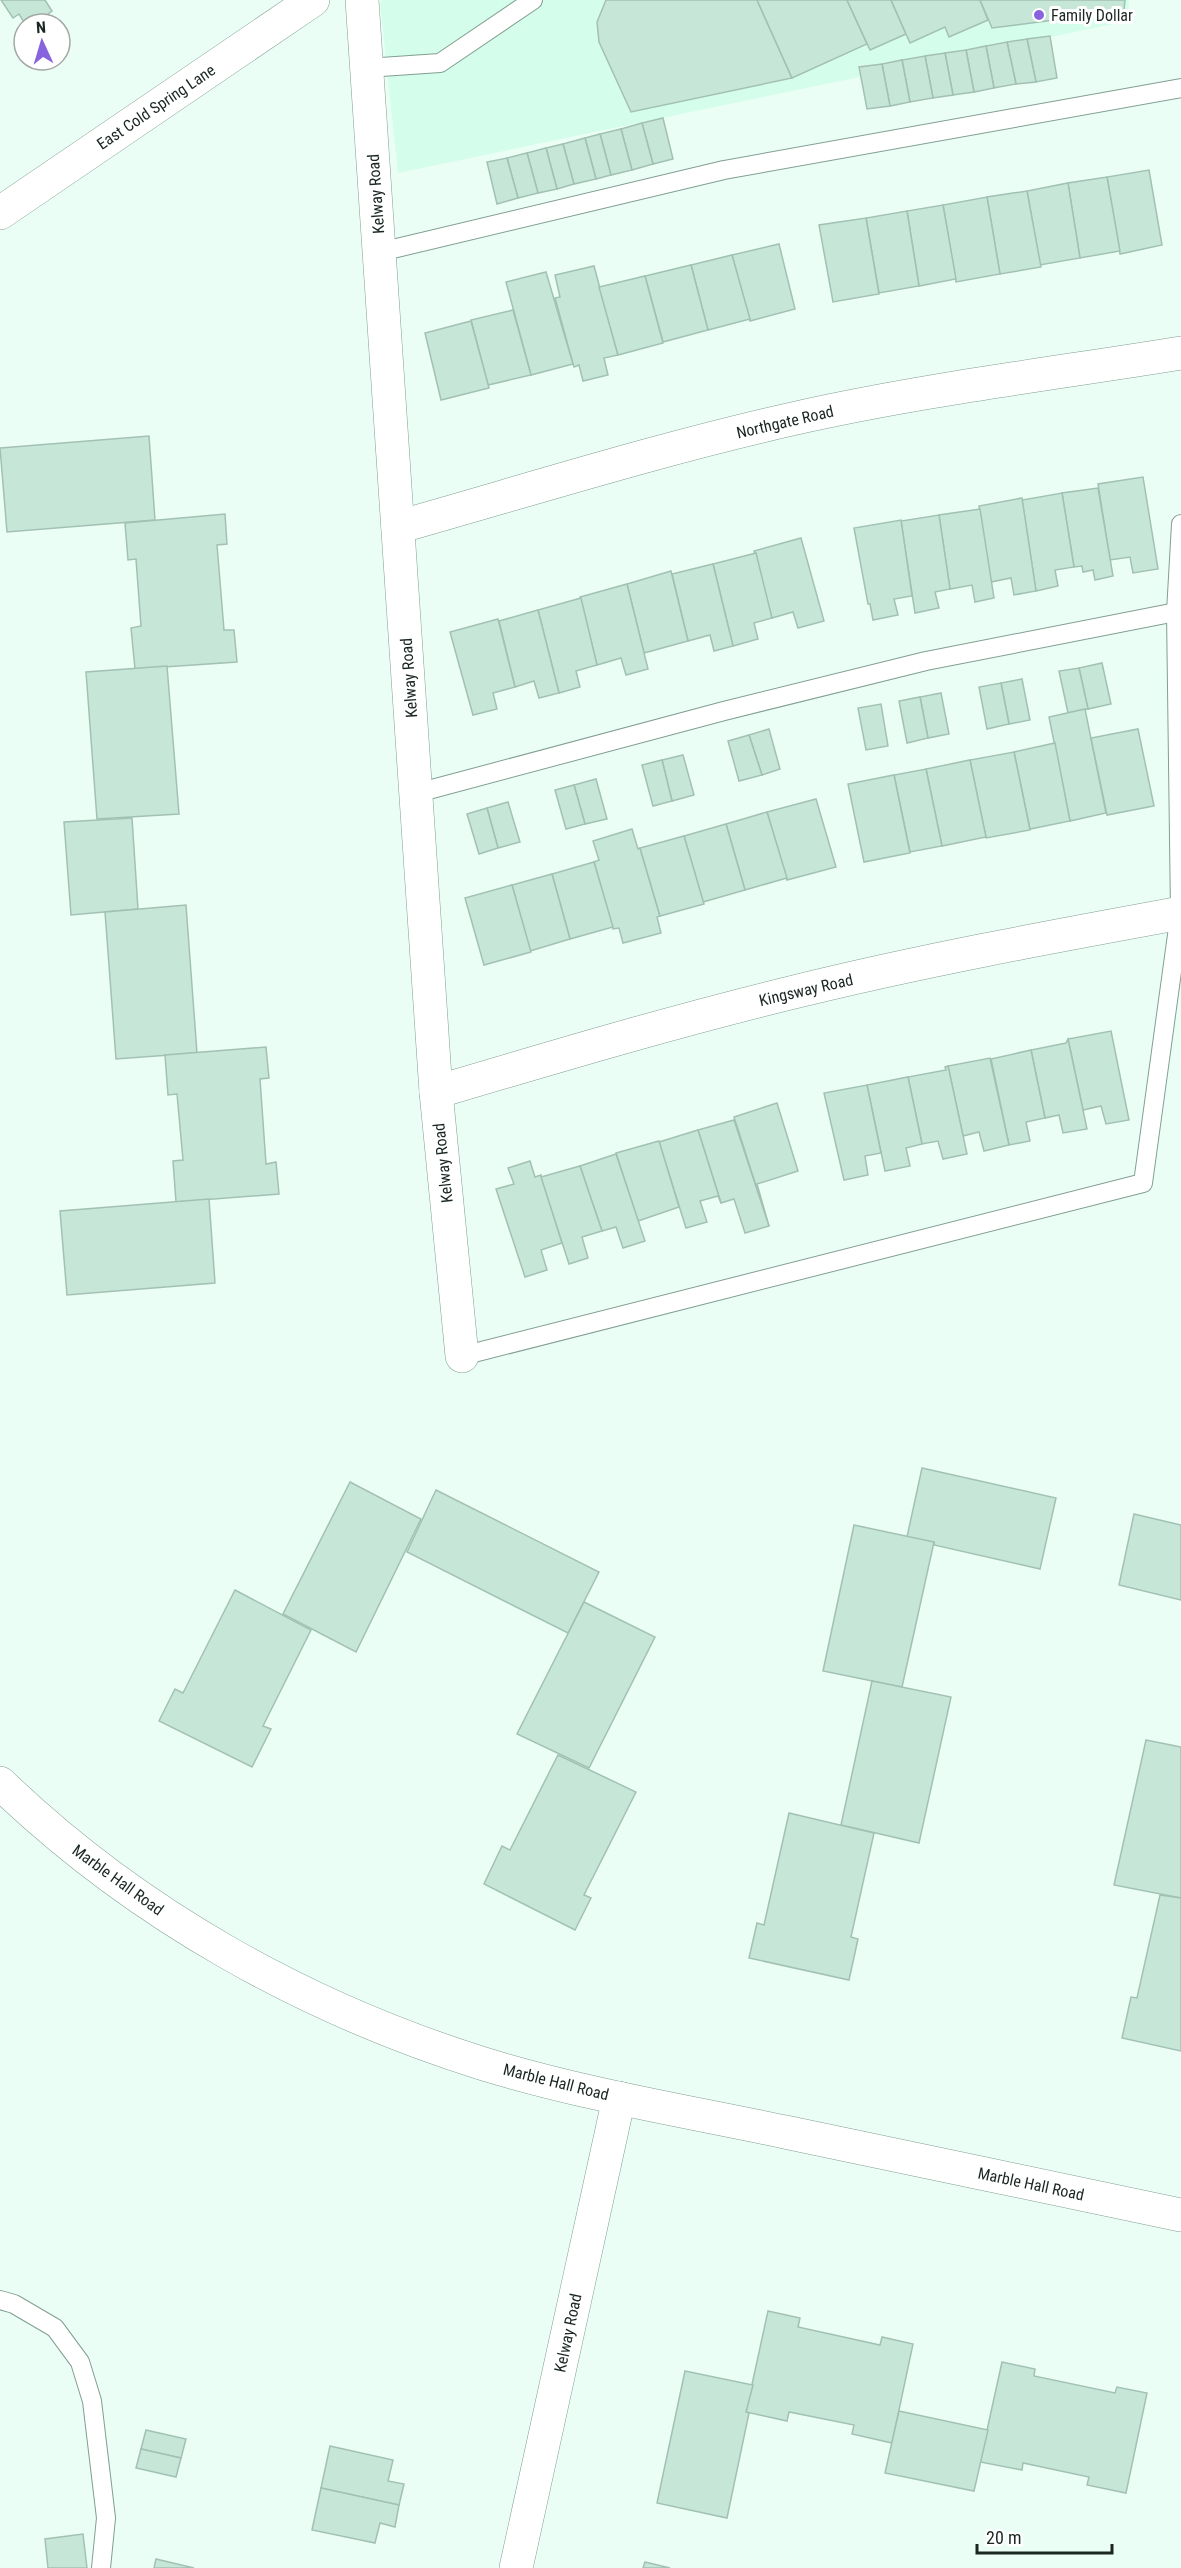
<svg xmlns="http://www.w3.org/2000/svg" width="1181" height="2568" font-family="'Roboto Condensed',sans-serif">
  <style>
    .built { fill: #d4fdeb }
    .building { fill: #c6e6d8; stroke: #a2c1b4; stroke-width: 1.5 }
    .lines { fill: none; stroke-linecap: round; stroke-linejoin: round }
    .lane-casing { stroke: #819f92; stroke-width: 20 }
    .street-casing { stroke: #819f92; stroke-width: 34 }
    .primary-casing { stroke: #819f92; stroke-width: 34 }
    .lane { stroke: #fff; stroke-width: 18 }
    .street { stroke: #fff; stroke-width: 33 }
    .primary { stroke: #fff; stroke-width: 33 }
    .poi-dot { fill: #8763de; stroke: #fff; stroke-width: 2 }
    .labels { text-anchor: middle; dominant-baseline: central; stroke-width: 6; stroke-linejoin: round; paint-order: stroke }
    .poi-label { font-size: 16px; fill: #1a2621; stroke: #fff; text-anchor: start }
    .street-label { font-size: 16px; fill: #1a2621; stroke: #fff }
  </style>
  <rect width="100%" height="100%" fill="#ebfef6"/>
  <path class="built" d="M383 0H1129L1128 21 398 173 380 2Z"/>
  <g class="building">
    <path d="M1 0H45L52 11 34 24H25L19 14 13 18Z"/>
    <path d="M606 0H757L792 78 631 112 599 42 597 22Z"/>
    <path d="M757 0H847L867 44 792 78Z"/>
    <path d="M847 0H891L906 34 870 50Z"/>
    <path d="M891 0H980L988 20 949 37 945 27 910 43Z"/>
    <path d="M980 0H1125L1124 11 992 28Z"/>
    <path d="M1050 36 1057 78 1036 82 1027 39Z"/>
    <path d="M1027 39 1036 82 1016 84 1007 42Z"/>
    <path d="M1007 42 1016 84 994 88 986 46Z"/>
    <path d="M986 46 994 88 974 92 966 50Z"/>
    <path d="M966 50 974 92 953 95 945 53Z"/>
    <path d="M945 53 953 95 933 98 925 56Z"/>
    <path d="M925 56 933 98 910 102 902 60Z"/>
    <path d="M902 60 910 102 890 106 882 64Z"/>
    <path d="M882 64 890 106 867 109 859 67Z"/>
    <path d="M663 118 673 159 653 164 642 123Z"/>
    <path d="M642 123 653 164 632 170 621 129Z"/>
    <path d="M621 129 632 170 611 175 600 134Z"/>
    <path d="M600 134 611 175 596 179 585 138Z"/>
    <path d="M585 138 596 179 574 184 563 144Z"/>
    <path d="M563 144 574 184 557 189 546 148Z"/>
    <path d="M546 148 557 189 538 193 527 153Z"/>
    <path d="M527 153 538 193 518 198 507 158Z"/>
    <path d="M507 158 518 198 497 204 487 162Z"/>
    <path d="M1149 170 1162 245 1120 254 1107 177Z"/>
    <path d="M1107 177 1120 251 1080 258 1068 183Z"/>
    <path d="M1068 183 1080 258 1040 265 1027 191Z"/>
    <path d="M1027 191 1041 267 1000 274 987 197Z"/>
    <path d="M987 197 1000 274 956 282 943 205Z"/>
    <path d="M943 205 956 279 919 286 907 211Z"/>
    <path d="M907 211 919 286 879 293 866 218Z"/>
    <path d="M866 218 879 294 833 302 819 225Z"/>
    <path d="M779 244 795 309 750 321 732 255Z"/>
    <path d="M732 255 750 319 708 330 691 265Z"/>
    <path d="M691 265 708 330 663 342 645 276Z"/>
    <path d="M594 266 618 355 604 358 608 375 583 381 579 365 574 367 573 364 555 298 560 297 555 275Z"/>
    <path d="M546 272 573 364 531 375 506 282Z"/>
    <path d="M645 276 663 343 618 355 599 287Z"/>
    <path d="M513 310 531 375 488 385 471 320Z"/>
    <path d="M471 321 489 388 441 400 425 333Z"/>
    <path d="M149 436 155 520 7 532 0 448Z"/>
    <path d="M1143 477 1158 569 1133 573 1130 557 1110 560 1098 484Z"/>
    <path d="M1098 488 1113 576 1095 580 1093 570 1083 572 1082 566 1074 567 1062 493Z"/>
    <path d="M1062 493 1074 567 1055 570 1058 586 1036 591 1022 500Z"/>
    <path d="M1022 498 1036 591 1014 595 1011 578 991 582 979 506Z"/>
    <path d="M980 509 994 598 975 602 972 585 950 589 939 515Z"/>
    <path d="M225 514 227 544 217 545 224 630H234L237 662 135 669 131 628 141 626 136 559 128 560 125 523Z"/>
    <path d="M939 515 950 589 935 592 939 608 915 613 901 521Z"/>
    <path d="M901 520 912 596 894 599 898 615 873 620 870 604H868L854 528Z"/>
    <path d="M801 538 824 621 798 628 793 612 772 618 754 551Z"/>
    <path d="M756 553 772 618 754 623 758 639 733 646 713 564Z"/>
    <path d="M713 564 733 646 714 651 710 635 688 641 672 574Z"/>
    <path d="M671 571 688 641 644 653 627 584Z"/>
    <path d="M627 584 648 669 626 675 621 658 597 665 580 597Z"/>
    <path d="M581 598 597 665 576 671 580 687 559 693 538 610Z"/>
    <path d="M538 610 559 693 539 698 534 681 515 687 499 621Z"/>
    <path d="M498 619 515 687 493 693 497 709 473 715 450 632Z"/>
    <path d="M1102 663 1111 704 1088 709 1079 668Z"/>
    <path d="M167 666 179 814 97 819 86 672Z"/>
    <path d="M1079 668 1088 709 1068 713 1059 671Z"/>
    <path d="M1022 679 1030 720 1009 724 1001 683Z"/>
    <path d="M1001 683 1009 724 987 729 979 687Z"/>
    <path d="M941 693 949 734 928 738 920 697Z"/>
    <path d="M920 697 928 738 907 743 899 701Z"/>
    <path d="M881 704 888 746 866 750 858 708Z"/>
    <path d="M1085 709 1106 813 1070 821 1049 717Z"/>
    <path d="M769 729 780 769 762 775 749 735Z"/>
    <path d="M1138 729 1154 806 1107 815 1091 738Z"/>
    <path d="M749 735 762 775 739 781 728 741Z"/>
    <path d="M1055 743 1070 821 1030 829 1014 752Z"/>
    <path d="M1014 752 1030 830 986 838 970 760Z"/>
    <path d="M683 755 694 795 672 801 662 760Z"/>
    <path d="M662 760 672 801 653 806 642 765Z"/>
    <path d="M970 760 986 837 942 846 926 769Z"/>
    <path d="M926 769 942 846 910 852 894 775Z"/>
    <path d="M894 775 910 853 864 862 848 784Z"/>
    <path d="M596 779 607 819 585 824 574 785Z"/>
    <path d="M574 785 585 824 566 829 555 790Z"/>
    <path d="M816 799 836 867 787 880 767 812Z"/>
    <path d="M508 802 520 842 498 848 487 808Z"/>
    <path d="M487 808 498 848 479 854 467 814Z"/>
    <path d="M767 812 787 878 745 890 726 824Z"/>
    <path d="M132 818 138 909 71 915 64 822Z"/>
    <path d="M726 824 745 890 703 902 684 836Z"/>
    <path d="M632 829 638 849 640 848 660 916 657 917 661 933 623 943 619 928 613 929 594 862 599 860 593 841Z"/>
    <path d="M684 836 704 904 660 916 640 848Z"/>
    <path d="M594 862 613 927 570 939 552 874Z"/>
    <path d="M552 874 570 939 530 951 512 885Z"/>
    <path d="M512 885 531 952 484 965 465 898Z"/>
    <path d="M186 905 197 1053 116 1059 105 912Z"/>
    <path d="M1111 1031 1129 1120 1106 1124 1101 1106 1083 1110 1068 1039Z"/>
    <path d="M1068 1039 1087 1129 1063 1133 1059 1115 1045 1118 1031 1050 1066 1043Z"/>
    <path d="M266 1047 269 1078 260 1079 266 1164 276 1162 279 1194 176 1202 173 1161 183 1160 177 1094 168 1095 165 1055Z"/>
    <path d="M1031 1050 1045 1118 1026 1122 1030 1141 1009 1145 991 1059Z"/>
    <path d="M990 1058 1009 1145 984 1151 979 1132 963 1136 948 1066Z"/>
    <path d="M948 1066 967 1154 943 1159 938 1141 922 1144 908 1077 946 1070 945 1067Z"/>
    <path d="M908 1077 922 1144 906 1148 910 1166 885 1171 867 1085Z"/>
    <path d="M867 1085 881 1153 865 1156 868 1175 844 1180 824 1093Z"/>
    <path d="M777 1103 798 1171 757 1184 769 1226 734 1117Z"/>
    <path d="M734 1120 769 1226 745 1233 734 1199 721 1203 698 1130Z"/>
    <path d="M698 1130 721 1203 718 1196 700 1201 707 1222 686 1228 659 1142Z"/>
    <path d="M659 1141 679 1207 638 1221 616 1153Z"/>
    <path d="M616 1154 645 1241 623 1248 616 1227 602 1231 580 1166Z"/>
    <path d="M530 1161 535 1177 541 1175 562 1243 541 1250 547 1270 525 1277 496 1189 514 1184 508 1168Z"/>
    <path d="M580 1166 602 1231 582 1237 588 1258 569 1264 541 1177Z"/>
    <path d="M209 1199 215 1283 67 1295 60 1211Z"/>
    <path d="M922 1468 1056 1498 1040 1569 934 1545V1542L907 1537Z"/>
    <path d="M350 1482 421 1519 356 1652 283 1614Z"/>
    <path d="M436 1490 599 1572 568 1633 407 1552Z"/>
    <path d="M1134 1514 1181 1525V1600L1119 1585Z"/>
    <path d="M854 1525 934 1542 902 1687 823 1671Z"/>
    <path d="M235 1590 311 1630 263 1726 271 1729 252 1767 159 1721 175 1689 183 1693Z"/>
    <path d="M584 1602 655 1637 589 1768 517 1734Z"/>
    <path d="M872 1681 951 1697 919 1843 841 1825Z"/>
    <path d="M1146 1740 1181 1747V1898L1114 1885Z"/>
    <path d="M558 1755 636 1792 584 1895 591 1898 575 1930 484 1884 502 1846 510 1850Z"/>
    <path d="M789 1813 874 1833 851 1937 858 1939 849 1980 749 1958 757 1923 764 1925Z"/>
    <path d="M1160 1895 1181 1898V2051L1122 2038 1131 1997 1137 1998Z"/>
    <path d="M768 2311 800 2318 798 2327 880 2345 882 2337 913 2344 892 2443 852 2434 854 2425 789 2412 787 2421 746 2412Z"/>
    <path d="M1002 2362 1035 2369 1034 2376 1115 2393 1117 2387 1147 2393 1126 2493 1087 2485 1089 2477 1023 2463 1022 2470 980 2462Z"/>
    <path d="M685 2371 753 2385 746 2412 749 2413 727 2518 657 2503Z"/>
    <path d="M899 2411 988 2430 974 2491 885 2473Z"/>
    <path d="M146 2430 186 2439 181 2458 141 2449Z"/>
    <path d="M330 2446 393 2460 388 2481 404 2484 399 2505 321 2488Z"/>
    <path d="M141 2449 181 2458 176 2477 136 2468Z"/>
    <path d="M321 2488 399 2505 395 2527 380 2523 375 2543 312 2530Z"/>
    <path d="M83 2534 87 2568H48L45 2539Z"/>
    <path d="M156 2559 194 2568H154Z"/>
    <path d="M645 2562 670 2568H643Z"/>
  </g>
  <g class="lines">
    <defs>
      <g id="lane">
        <path d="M366 68 440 63 533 0"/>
        <path d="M380 252 724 170 1181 88"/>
        <path d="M417 793 724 711 926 661 1176 612"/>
        <path d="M462 1356 1143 1183 1180 913 1176 612 1181 524"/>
        <path d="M0 2300 14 2304 55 2328 80 2362 92 2401 106 2518 101 2568"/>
      </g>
      <g id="street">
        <path d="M362 0 436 1092 462 1356"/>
        <path d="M398 527C529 490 659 449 792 419 920 390 1051 374 1181 353"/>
        <path d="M436 1092C554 1057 671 1022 790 993 919 961 1050 937 1181 913"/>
        <path d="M0 1783C136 1914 305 2008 484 2064 582 2094 685 2111 785 2132 917 2160 1049 2187 1181 2215"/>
        <path d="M516 2568 619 2098"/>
      </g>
      <path id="primary" d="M0 213 313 0"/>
    </defs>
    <use href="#lane" class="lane-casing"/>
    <use href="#street" class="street-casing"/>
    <use href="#primary" class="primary-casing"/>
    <use href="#lane" class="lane"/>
    <use href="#street" class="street"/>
    <use href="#primary" class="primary"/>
  </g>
  <circle class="poi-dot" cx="1039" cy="15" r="6"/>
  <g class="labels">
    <g class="poi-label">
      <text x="1051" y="15">Family Dollar</text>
    </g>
    <g class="street-label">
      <text transform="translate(156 107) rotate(-34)">East Cold Spring Lane</text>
      <text transform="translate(376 194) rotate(-94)">Kelway Road</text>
      <text transform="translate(785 422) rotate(-13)">Northgate Road</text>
      <text transform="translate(409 678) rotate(-94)">Kelway Road</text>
      <text transform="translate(806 990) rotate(-13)">Kingsway Road</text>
      <text transform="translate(443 1163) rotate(-96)">Kelway Road</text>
      <text transform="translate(118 1880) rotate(36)">Marble Hall Road</text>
      <text transform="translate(556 2082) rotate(14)">Marble Hall Road</text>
      <text transform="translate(1031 2184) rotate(12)">Marble Hall Road</text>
      <text transform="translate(568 2333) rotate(-78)">Kelway Road</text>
    </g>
  </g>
  <g transform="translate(42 42) rotate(356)"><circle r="28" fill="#ffffff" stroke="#a3a8a6" stroke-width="1.5"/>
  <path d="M0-4.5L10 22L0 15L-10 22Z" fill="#8763de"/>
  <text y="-9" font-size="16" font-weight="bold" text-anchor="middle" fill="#1a2621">N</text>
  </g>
  <path d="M977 2544v9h135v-9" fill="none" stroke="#1a2621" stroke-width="3"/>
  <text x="986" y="2544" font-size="18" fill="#1a2621" stroke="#ffffff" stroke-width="4.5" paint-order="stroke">20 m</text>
</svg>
